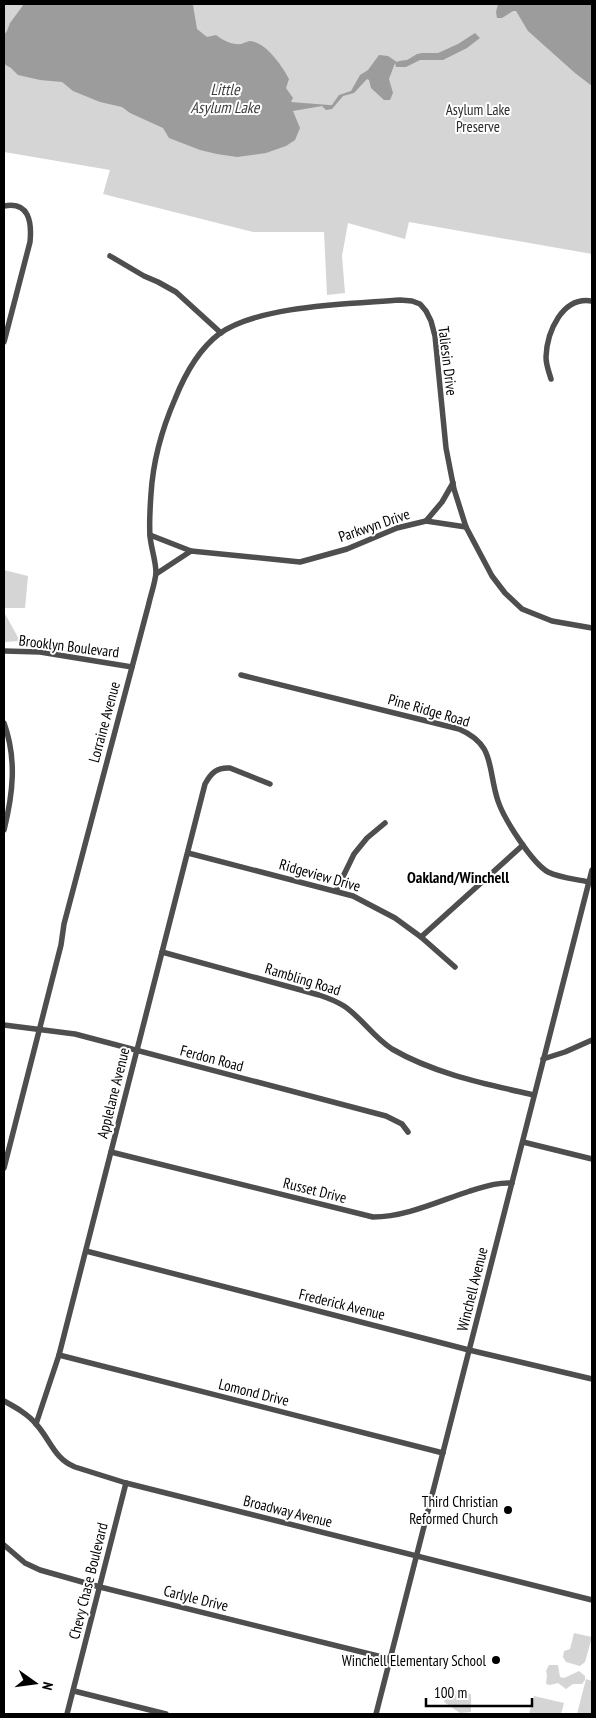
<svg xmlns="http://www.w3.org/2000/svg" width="596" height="1718" font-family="'PT Sans Narrow',sans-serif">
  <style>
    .green { fill: #d5d5d5 }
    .water { fill: #9c9c9c }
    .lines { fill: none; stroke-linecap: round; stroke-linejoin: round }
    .minor { stroke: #4e4e4e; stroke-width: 5.5 }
    .poi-dot { fill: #000; stroke: #fff; stroke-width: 2 }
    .labels { text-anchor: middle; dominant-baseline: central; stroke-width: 4; stroke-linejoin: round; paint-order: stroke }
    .park-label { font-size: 15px; fill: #2c2c2c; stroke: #fff }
    .street-label { font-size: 15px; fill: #000; stroke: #fff }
    .poi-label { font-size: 15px; fill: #000; stroke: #fff; text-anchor: end }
    .water-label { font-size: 16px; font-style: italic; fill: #3d3d3d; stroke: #fff }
    .neighbourhood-label { font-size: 16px; font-weight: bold; fill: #000; stroke: #fff }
  </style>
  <rect width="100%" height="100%" fill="#fff"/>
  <g class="green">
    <path d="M4 4H592V254L409 222 405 239 348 223 342 256 345 293 327 295 324 232H253L103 194 110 170 4 152Z"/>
    <path d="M4 570 28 576 25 608H4Z"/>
    <path d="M4 612 20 641 4 642Z"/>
    <path d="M574 1633 592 1637 585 1662 580 1666 566 1662 563 1657 564 1651 570 1649Z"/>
    <path d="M549 1665H558L560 1677 564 1678 579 1671 585 1676V1680L582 1684H573L566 1689 558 1683 550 1685 546 1684 547 1675 546 1671Z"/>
    <path d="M586 1679 592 1681V1714H577Z"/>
    <path d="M446 1688 471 1694V1712L460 1713 444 1702 446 1697Z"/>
    <path d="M534 1696 564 1703 561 1714H529Z"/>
  </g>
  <g class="water">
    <path d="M24 4H191L193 5 197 29 207 37 216 35C224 41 232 45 242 44 243 43 249 41 250 41 266 42 283 67 289 79L286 88 293 98 291 102 329 105H332L339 95 351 91 360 75 368 70 379 55 388 56 397 62 399 61 407 60 417 54 422 53H438L458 44 475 33 480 38 467 48 443 60H420L406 67H396L395 63 389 79 393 93 390 100H384L371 88 369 80 367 79 354 93 343 96 332 109 326 110 322 106 293 111 300 128 295 140 286 146 266 153 237 157 217 154 200 150 169 138 163 128 130 113 122 107 100 102 73 91 62 82 40 80 18 75 11 68 4 64V35L7 31 10 23Z"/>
    <path d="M498 4H592V86L575 73 528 31 516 11H513L502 18H497L496 12Z"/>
  </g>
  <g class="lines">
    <g class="minor">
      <path d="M4 206C29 201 32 222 30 242L4 342"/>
      <path d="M110 256 144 276 158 282 176 292 221 333"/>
      <path d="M551 379C549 372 546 365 546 357 547 332 562 296 592 301"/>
      <path d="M426 521 442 502 453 483"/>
      <path d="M150 535 191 551"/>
      <path d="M156 574 191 551 300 562 347 549 397 528 426 521 466 527"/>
      <path d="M4 651 40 652 132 667"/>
      <path d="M241 675 459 729C496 745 487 768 498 801 504 819 532 863 548 872 560 878 576 879 589 882"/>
      <path d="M4 723C17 759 13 794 4 830"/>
      <path d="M188 853 353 896 395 918 421 937 455 967"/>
      <path d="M336 891 354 854 367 838 385 823"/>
      <path d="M421 937 523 845"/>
      <path d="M162 952 319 995C328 998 336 1001 344 1006 362 1018 373 1037 392 1049 435 1074 486 1084 534 1095"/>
      <path d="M4 1025 75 1034 386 1116 402 1124 408 1132"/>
      <path d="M543 1059 565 1052 592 1040"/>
      <path d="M523 1142 592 1159"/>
      <path d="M111 1152 373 1217C406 1217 439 1201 470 1191 484 1187 497 1182 512 1183"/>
      <path d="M4 1168 61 945 64 924 149 603C151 594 155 583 156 573 156 561 151 548 150 536 149 522 150 508 151 494 153 461 162 429 175 399 185 374 198 350 219 334 259 305 351 304 400 300L412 301 420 304 426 311 431 321 435 336 446 448 454 489 466 527 492 576 505 593 522 609 552 621 592 628"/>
      <path d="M86 1251 469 1350 592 1379"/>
      <path d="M59 1355 443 1453"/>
      <path d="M4 1401C15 1407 28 1414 36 1424 50 1439 54 1459 75 1467L126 1483 592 1600"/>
      <path d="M36 1424 59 1355 205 784C211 773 217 767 230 768L270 784"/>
      <path d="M4 1545 25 1563 40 1570 100 1587 390 1659"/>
      <path d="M74 1691 166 1714"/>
      <path d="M67 1714 126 1483"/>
      <path d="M376 1714 592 870"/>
    </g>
  </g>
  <g class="poi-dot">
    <circle cx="508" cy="1510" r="5"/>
    <circle cx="496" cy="1660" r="5"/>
  </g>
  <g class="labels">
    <g class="park-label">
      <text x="478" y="109">Asylum Lake<tspan x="478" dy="17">Preserve</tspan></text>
    </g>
    <g class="street-label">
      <text transform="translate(448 361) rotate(83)">Taliesin Drive</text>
      <text transform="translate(374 525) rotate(-19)">Parkwyn Drive</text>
      <text transform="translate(69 646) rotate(7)">Brooklyn Boulevard</text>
      <text transform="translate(429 710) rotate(16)">Pine Ridge Road</text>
      <text transform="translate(104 722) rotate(-75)">Lorraine Avenue</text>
      <text transform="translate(320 875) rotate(16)">Ridgeview Drive</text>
      <text transform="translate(303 979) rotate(17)">Rambling Road</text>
      <text transform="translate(212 1058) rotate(15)">Ferdon Road</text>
      <text transform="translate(113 1093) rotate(-76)">Applelane Avenue</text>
      <text transform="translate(315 1190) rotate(14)">Russet Drive</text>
      <text transform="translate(472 1289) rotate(-76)">Winchell Avenue</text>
      <text transform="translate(342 1304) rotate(14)">Frederick Avenue</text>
      <text transform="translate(254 1392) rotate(14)">Lomond Drive</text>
      <text transform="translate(288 1511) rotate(14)">Broadway Avenue</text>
      <text transform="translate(88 1581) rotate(-76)">Chevy Chase Boulevard</text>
      <text transform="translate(196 1598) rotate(14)">Carlyle Drive</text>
    </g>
    <g class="poi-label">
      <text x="498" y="1501">Third Christian<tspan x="498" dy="17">Reformed Church</tspan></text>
      <text x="486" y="1660">Winchell Elementary School</text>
    </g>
    <g class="water-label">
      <text x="225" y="89">Little<tspan x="225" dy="18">Asylum Lake</tspan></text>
    </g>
    <g class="neighbourhood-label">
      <text x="458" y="877">Oakland/Winchell</text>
    </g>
  </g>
  <rect width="596" height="1718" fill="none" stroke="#000000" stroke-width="10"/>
  <g transform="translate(35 1683) rotate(104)" stroke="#ffffff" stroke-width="4" paint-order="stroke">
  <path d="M0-4L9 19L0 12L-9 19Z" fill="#000000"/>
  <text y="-8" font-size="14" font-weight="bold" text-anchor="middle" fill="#000000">N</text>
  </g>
  <path d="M426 1698v8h106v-8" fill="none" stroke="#000000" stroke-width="2.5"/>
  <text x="434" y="1698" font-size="15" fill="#000000" stroke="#ffffff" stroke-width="4" paint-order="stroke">100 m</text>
</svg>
